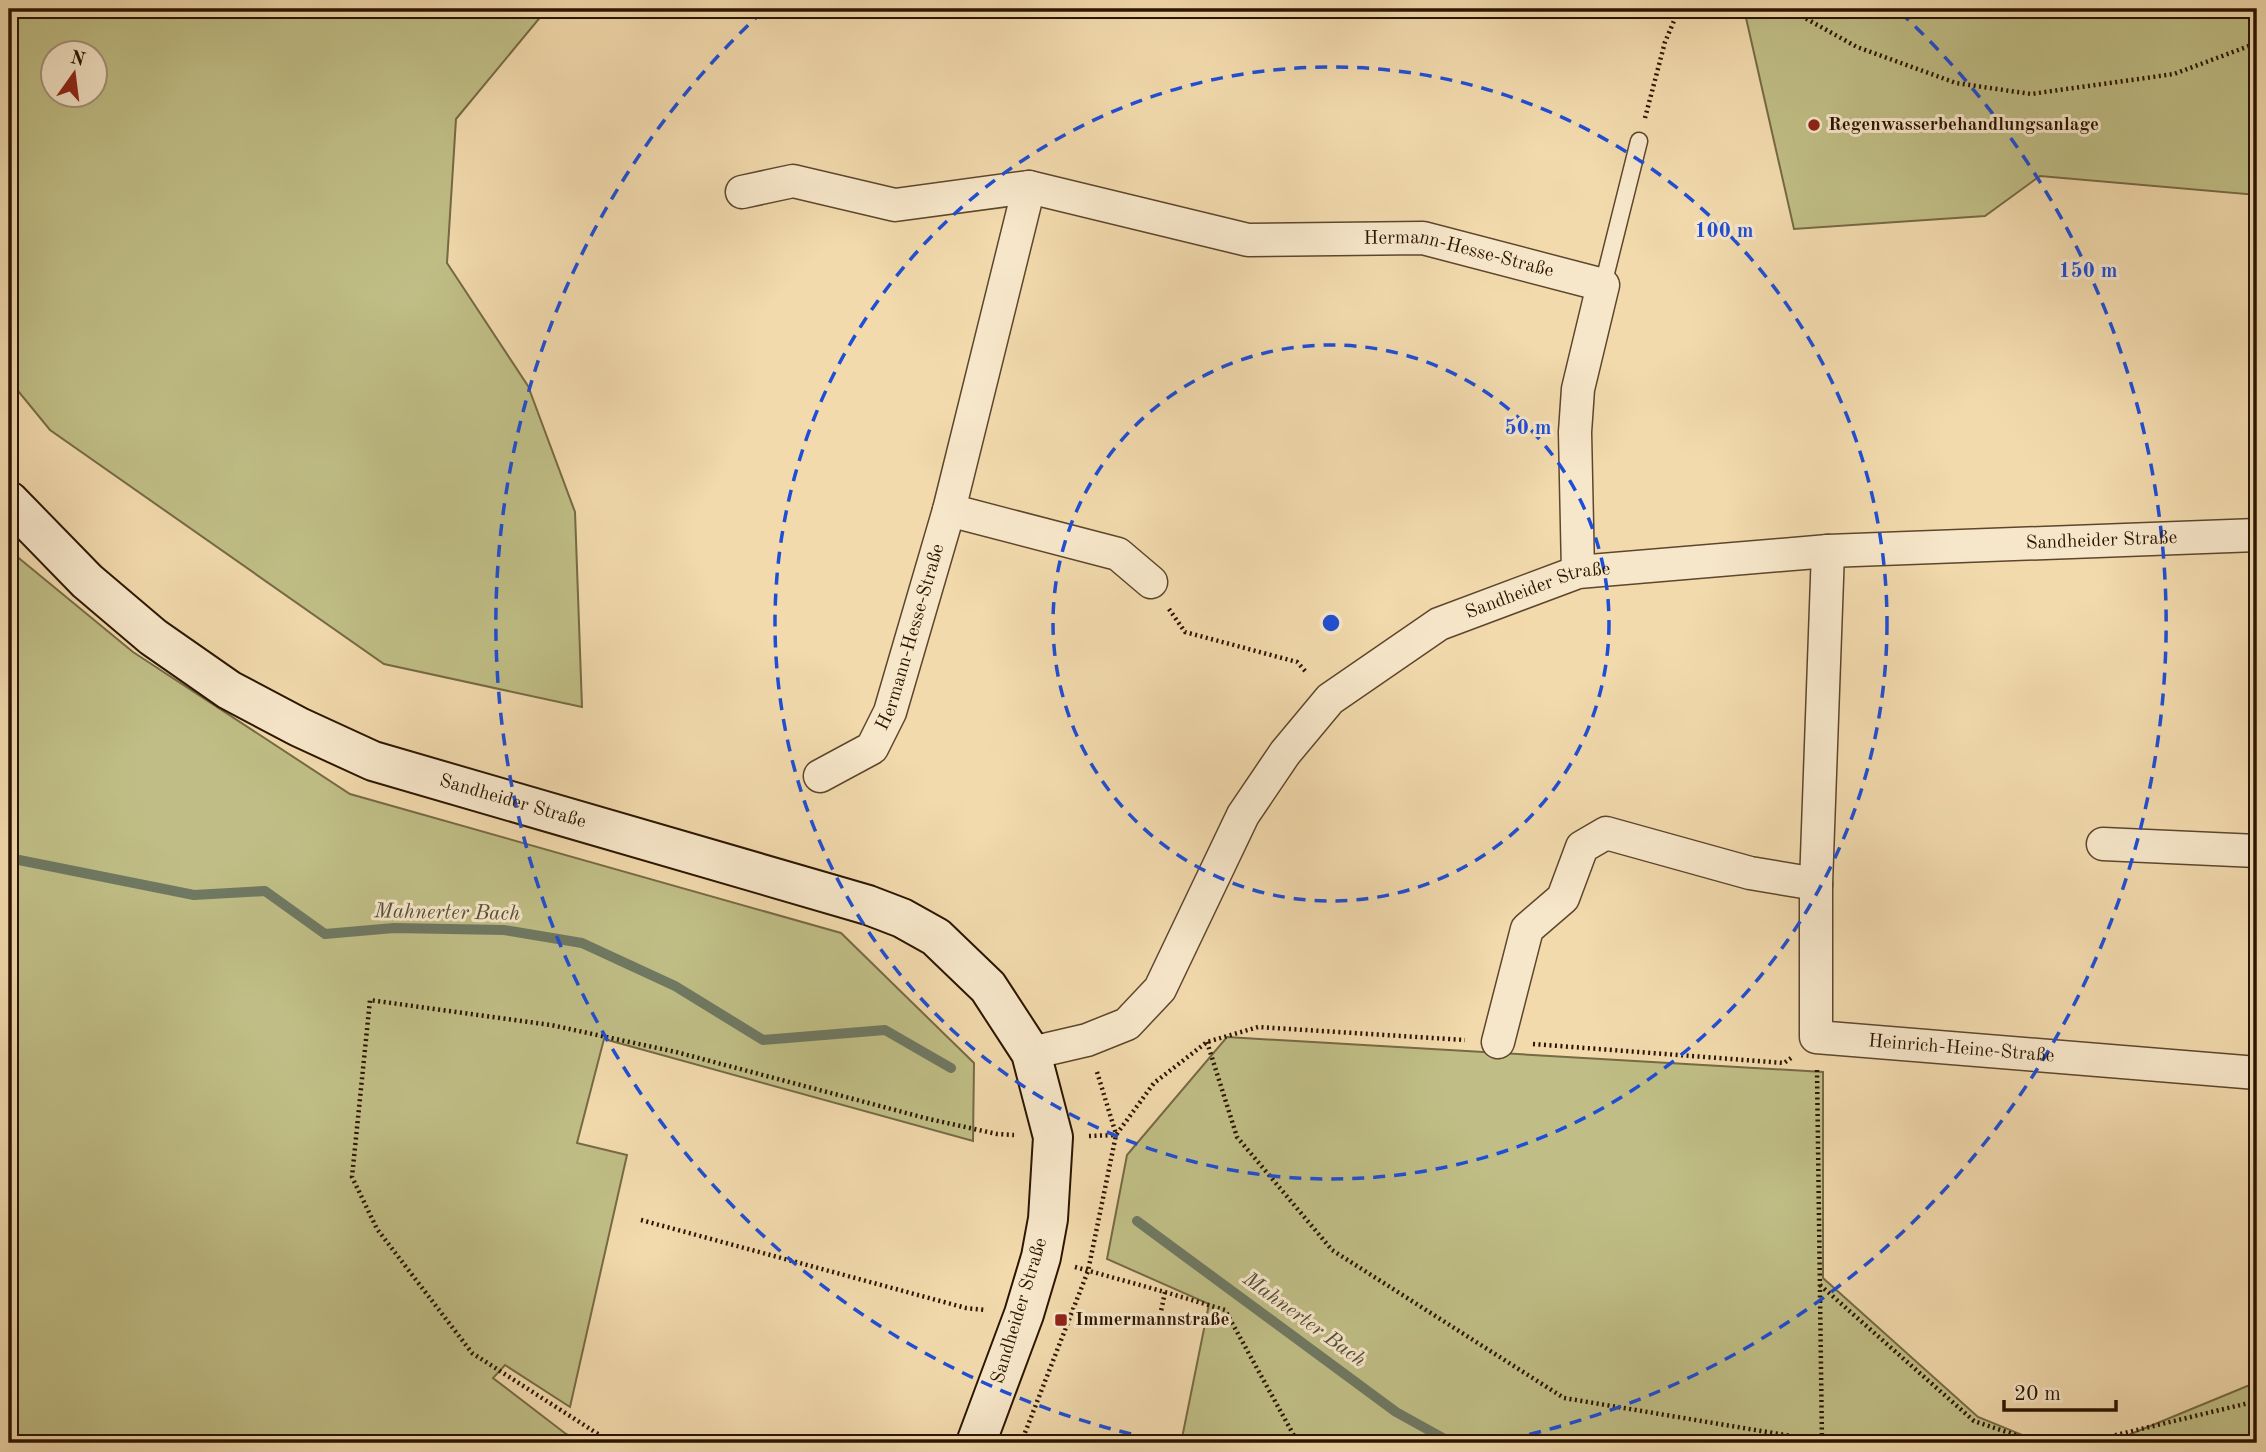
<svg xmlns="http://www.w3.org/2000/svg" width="2266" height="1452" font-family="'Old Standard TT',serif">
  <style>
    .green { fill: #c0be86; stroke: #766a44; stroke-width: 2; fill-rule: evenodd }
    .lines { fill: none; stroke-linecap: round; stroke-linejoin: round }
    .stream { stroke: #6f7963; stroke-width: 10 }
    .lane-casing { stroke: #5d462c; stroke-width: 19 }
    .street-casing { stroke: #5d462c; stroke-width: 35 }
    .secondary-casing { stroke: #2b1501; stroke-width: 42 }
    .path { stroke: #2b1501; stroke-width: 4.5; stroke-dasharray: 2 3.5; stroke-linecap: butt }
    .lane { stroke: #f7e7ca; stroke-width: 16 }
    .street { stroke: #f7e7ca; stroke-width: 32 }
    .secondary { stroke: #f7e7ca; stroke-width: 38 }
    .ring { fill: none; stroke: #1d4ed8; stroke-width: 3.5; stroke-dasharray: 12 9 }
    .poi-dot { fill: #8f2418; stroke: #f7e7ca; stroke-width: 2.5 }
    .labels { text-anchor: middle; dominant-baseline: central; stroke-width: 6; stroke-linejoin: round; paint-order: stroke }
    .poi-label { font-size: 19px; font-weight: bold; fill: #2b1501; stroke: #f7e7ca; text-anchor: start }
    .street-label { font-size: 19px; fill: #2b1501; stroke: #f7e7ca }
    .water-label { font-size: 21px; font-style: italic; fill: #534f3a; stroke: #f7e7ca }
    .centre { fill: #1d4ed8; stroke: #f7e7ca; stroke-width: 3.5 }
    .ring-label { font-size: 21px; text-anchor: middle; font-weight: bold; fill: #1d4ed8; stroke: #f7e7ca; stroke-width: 6; stroke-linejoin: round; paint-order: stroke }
  </style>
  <rect width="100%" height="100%" fill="#f2daad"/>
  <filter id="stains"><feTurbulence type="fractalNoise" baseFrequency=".00286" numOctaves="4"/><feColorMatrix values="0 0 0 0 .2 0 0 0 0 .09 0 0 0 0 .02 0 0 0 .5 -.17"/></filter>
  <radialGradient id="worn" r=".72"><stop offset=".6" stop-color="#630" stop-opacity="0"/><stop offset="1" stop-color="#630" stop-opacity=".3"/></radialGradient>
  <g class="green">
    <path d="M9 9H555L542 15 456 119 447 263 528 386 575 512 582 707 384 664 50 430 9 380ZM94 52V94H52V52Z"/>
    <path d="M1744 9H2257V195L2040 176 1985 216 1794 229Z"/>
    <path d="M9 550 133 652 350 794 841 933 974 1063 973 1141 604 1039 577 1143 627 1155 570 1407 505 1365 493 1378 566 1434 585 1443H9Z"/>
    <path d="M1227 1037 1823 1072V1278L1978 1417 2042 1443H1181L1209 1304 1107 1259 1127 1155Z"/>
    <path d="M2257 1382V1443H2109Z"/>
  </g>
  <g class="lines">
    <g class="stream">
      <path d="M9 858 194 895 265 891 325 934 394 928 504 930 582 943 675 986 763 1040 885 1030 951 1068"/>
      <path d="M1137 1221 1396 1412 1452 1443"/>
    </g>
    <defs>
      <path id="lane" d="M1603 285 1639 141"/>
      <g id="street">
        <path id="s1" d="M742 192 793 181 895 205 1029 187 1248 240 1423 238 1603 285 1578 389 1575 432 1578 572"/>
        <path d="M949 510 1118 554 1151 582"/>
        <path id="s2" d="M1828 551 1816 884V1037L2257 1073"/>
        <path id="s3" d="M820 776 872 748 890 712 949 510 1029 187"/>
        <path d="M2103 844 2257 851"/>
        <path d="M1498 1042 1527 929 1563 898 1582 847 1606 833 1750 873 1816 884"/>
        <path id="s4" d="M1031 1053 1087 1040 1127 1024 1160 989 1243 815 1285 753 1330 699 1439 624 1578 572 1828 551 2257 535"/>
      </g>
      <g id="secondary">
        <path id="s5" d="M9 501 87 581 153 637 229 690 299 727 373 761 868 905 902 918 936 937 988 987 1031 1053 1053 1137 1048 1219 1041 1257 1024 1314 976 1443"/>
      </g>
    </defs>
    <use href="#lane" class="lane-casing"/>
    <use href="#street" class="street-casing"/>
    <use href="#secondary" class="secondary-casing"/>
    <g class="path">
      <path d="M1793 9 1796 13 1857 47 1956 83 2031 94 2174 74 2257 43"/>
      <path d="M1645 118 1665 42 1679 9"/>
      <path d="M1169 609 1185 632 1297 662 1307 673"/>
      <path d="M1207 1042 1237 1137 1332 1250 1564 1398 1821 1441"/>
      <path d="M1533 1044 1784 1063 1791 1058"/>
      <path d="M1817 1070 1822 1442"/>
      <path d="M1097 1072 1116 1134"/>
      <path d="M1089 1136 1116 1135"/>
      <path d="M641 1220 966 1308 985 1310"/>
      <path d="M1075 1267 1165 1292 1160 1316"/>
      <path d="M1820 1285 1974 1421 2039 1443"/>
      <path d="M1165 1292 1225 1310 1298 1443"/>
      <path d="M612 1443 472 1353 377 1229 352 1177 370 1000 551 1025 676 1052 929 1119 997 1134 1014 1135"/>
      <path d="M1021 1443 1088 1271 1116 1135 1154 1083 1207 1042 1258 1027 1465 1040"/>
      <path d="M2083 1443 2257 1401"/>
    </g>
    <use href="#lane" class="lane"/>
    <use href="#street" class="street"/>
    <use href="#secondary" class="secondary"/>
  </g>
  <g class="ring">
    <circle cx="1331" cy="623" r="278"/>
    <circle cx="1331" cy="623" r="556"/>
    <path d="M1172 1443A835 835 0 0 1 762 12M1900 12A835 835 0 0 1 1490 1443"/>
  </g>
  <g class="poi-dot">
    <circle cx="1814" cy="125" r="7"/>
    <rect x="1054" y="1313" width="14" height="14" rx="3.5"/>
  </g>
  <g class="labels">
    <g class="poi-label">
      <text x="1828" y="125">Regenwasserbehandlungsanlage</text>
      <text x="1075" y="1320">Immermannstraße</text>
    </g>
    <g class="street-label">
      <text stroke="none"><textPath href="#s1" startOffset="730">Hermann-Hesse-Straße</textPath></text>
      <text stroke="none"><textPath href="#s4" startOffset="1292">Sandheider Straße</textPath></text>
      <text stroke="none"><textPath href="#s4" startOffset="724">Sandheider Straße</textPath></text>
      <text stroke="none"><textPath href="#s3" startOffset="177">Hermann-Hesse-Straße</textPath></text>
      <text stroke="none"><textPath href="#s5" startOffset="597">Sandheider Straße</textPath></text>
      <text stroke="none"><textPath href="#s2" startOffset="632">Heinrich-Heine-Straße</textPath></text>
      <text transform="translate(1020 1311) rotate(-73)">Sandheider Straße</text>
    </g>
    <g class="water-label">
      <text transform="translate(447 913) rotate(1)">Mahnerter Bach</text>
      <text transform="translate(1304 1320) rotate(36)">Mahnerter Bach</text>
    </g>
  </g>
  <circle cx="1331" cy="623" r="10" class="centre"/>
  <g class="ring-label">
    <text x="1724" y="237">100 m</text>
    <text x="2088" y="277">150 m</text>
    <text x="1528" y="434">50 m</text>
  </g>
  <rect width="2266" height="1452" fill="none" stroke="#f2daad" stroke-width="35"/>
  <rect x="10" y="10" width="2245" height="1431" fill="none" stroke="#2b1501" stroke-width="3.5"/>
  <rect x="18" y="18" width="2231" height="1417" fill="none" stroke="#2b1501" stroke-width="2"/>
  <g transform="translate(74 74) rotate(14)"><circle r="33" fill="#f7e7ca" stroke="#a5937a" stroke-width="2"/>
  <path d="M0-5L12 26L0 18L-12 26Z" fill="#8f2418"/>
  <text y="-10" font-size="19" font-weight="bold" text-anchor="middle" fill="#2b1501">N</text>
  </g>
  <path d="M2004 1400v10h112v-10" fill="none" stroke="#2b1501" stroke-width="3.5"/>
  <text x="2014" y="1400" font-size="21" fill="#2b1501" stroke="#f7e7ca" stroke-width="5" paint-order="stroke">20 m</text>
  <rect width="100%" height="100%" filter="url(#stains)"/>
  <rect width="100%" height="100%" fill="url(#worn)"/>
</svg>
